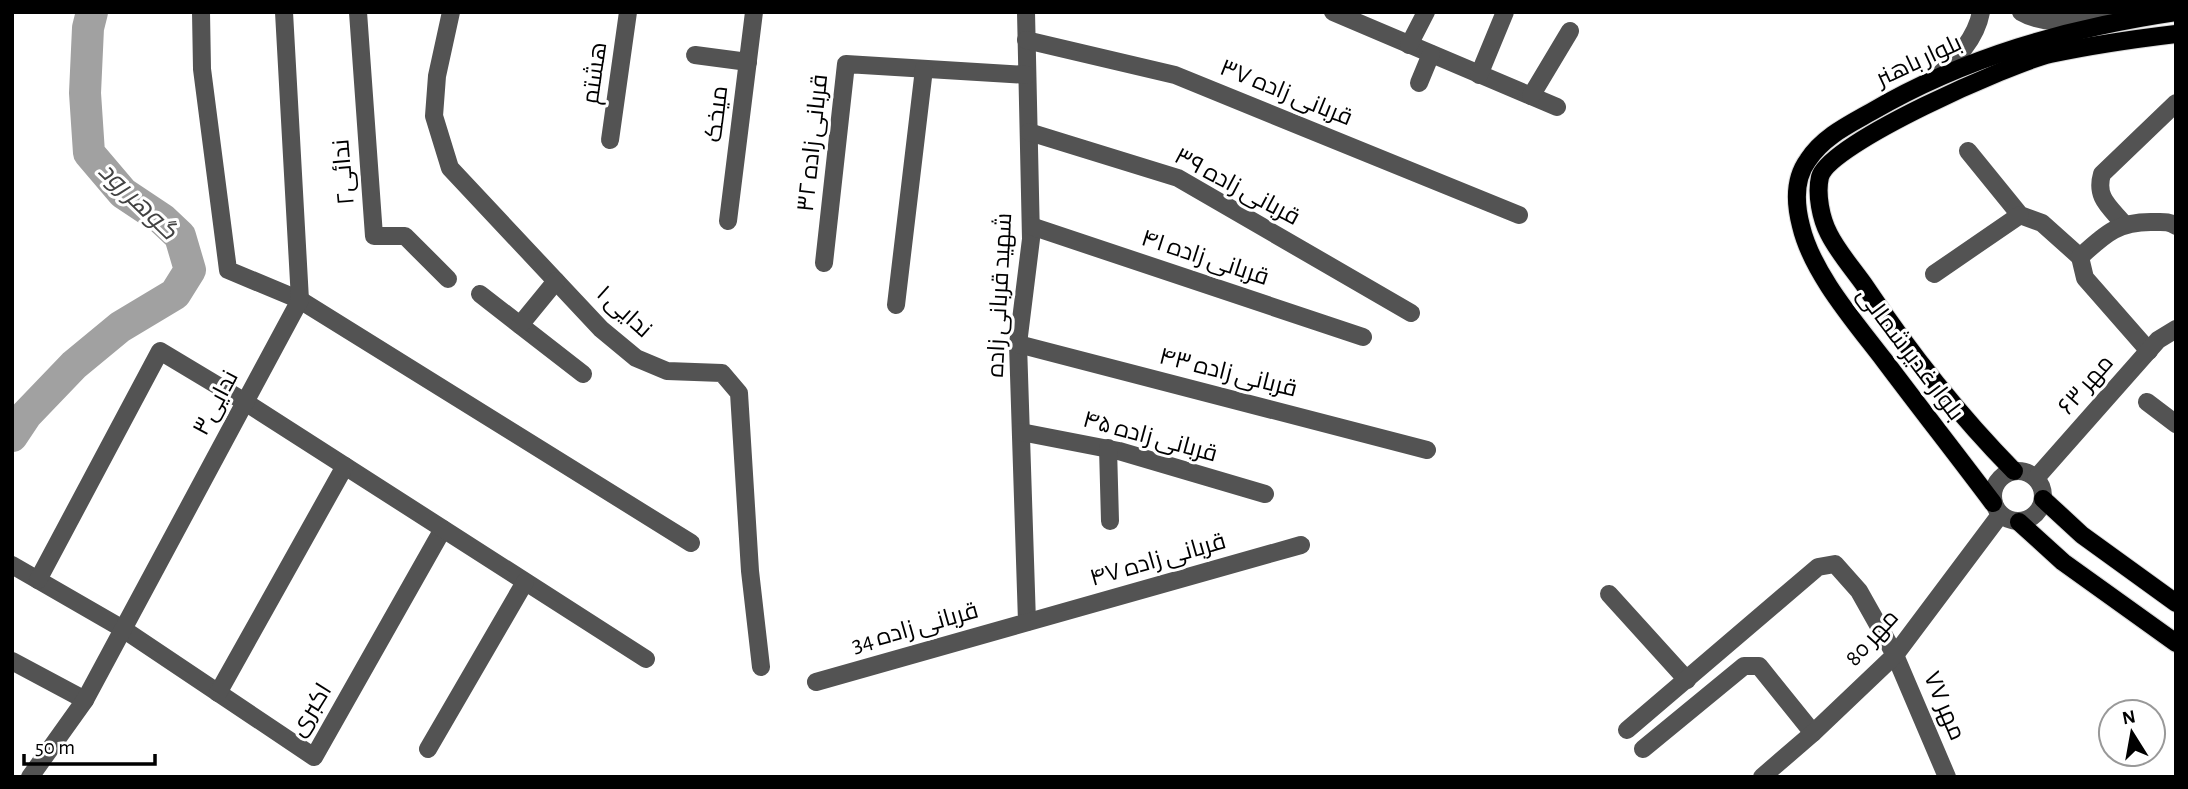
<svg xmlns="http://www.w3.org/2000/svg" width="2188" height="789" font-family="'Alegreya Sans',Cairo,sans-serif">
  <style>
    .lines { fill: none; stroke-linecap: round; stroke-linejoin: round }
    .river { stroke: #a1a1a1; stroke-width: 32 }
    .major-casing { stroke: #dbdbdb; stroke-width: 20 }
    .minor { stroke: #535353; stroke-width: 18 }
    .major { stroke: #000; stroke-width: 18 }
    .labels { text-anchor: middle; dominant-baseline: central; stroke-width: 6; stroke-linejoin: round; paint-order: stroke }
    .street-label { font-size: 24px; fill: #000; stroke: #fff }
    .water-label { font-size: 26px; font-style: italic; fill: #424242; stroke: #fff }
  </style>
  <rect width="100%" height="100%" fill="#fff"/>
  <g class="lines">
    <path class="river" d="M12 436 26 415 74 365 120 327 175 294 190 270 180 236 162 219 123 193 89 153 85 93 88 28 92 12"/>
    <defs>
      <g id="major">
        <path d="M2014 471C1958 414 1909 352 1865 286 1853 269 1838 252 1829 234 1821 219 1816 194 1820 177 1829 143 2012 63 2050 54 2092 45 2134 39 2176 34"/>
        <path d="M2043 499 2082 535 2176 603"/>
        <path d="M1993 503C1957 455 1920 408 1884 360 1855 322 1812 273 1801 226 1795 203 1794 179 1808 160 1823 137 1848 125 1871 112 1965 57 2068 28 2176 12"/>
        <path d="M2019 522 2063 562 2176 643"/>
      </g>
    </defs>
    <use href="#major" class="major-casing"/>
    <g class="minor">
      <path d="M201 12 202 69 228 270 300 300 691 543"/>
      <path d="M358 12 374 236H405L448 279"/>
      <path d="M451 12 437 76 434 116 450 168 601 329 636 358 667 371 722 373 739 393 750 571 761 667"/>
      <path d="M1026 12 1031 239 1018 344 1027 622"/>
      <path d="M1333 12 1557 107"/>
      <path d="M2021 12C2046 27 2082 20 2110 19"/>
      <path d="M1026 40 1175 75 1519 215"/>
      <path d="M1409 45 1426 12"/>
      <path d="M695 55 748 62"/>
      <path d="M1479 75 1505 12"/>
      <path d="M1937 77C1956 59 1976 39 1981 12"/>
      <path d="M1419 83 1431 54"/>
      <path d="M1531 96 1570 31"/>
      <path d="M1029 132 1178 178 1411 313"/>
      <path d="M610 140 628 12"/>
      <path d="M1968 151 2020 215 2042 223 2080 257"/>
      <path d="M728 221 754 12"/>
      <path d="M2124 224C2110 207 2095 198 2102 174L2176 103"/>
      <path d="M1031 226 1363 337"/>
      <path d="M824 263 846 64 1027 75"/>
      <path d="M1934 274 2020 215"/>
      <path d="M480 294 583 374"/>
      <path d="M896 305 924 69"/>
      <path d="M520 325 556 281"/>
      <path d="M1018 344 1427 450"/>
      <path d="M2149 351 2085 278 2080 257C2105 234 2118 221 2154 222 2163 222 2169 221 2176 226"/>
      <path d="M2147 402 2176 424"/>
      <path d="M1021 432 1119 451 1265 494"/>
      <path d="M1108 448 1110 521"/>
      <circle cx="2018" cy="496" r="25"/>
      <path d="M2036 478 2158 340 2176 329"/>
      <path d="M12 565 123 629 314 757 443 529"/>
      <path d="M38 580 160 351 245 402 646 659"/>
      <path d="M1609 594 1687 680"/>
      <path d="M12 661 85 700"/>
      <path d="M816 682 1301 545"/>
      <path d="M218 693 345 466"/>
      <path d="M1627 730 1818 567 1835 564 1859 591 1895 655 1947 777"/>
      <path d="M428 749 525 582"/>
      <path d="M1643 749 1744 666H1759L1813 733"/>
      <path d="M30 777 85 700 300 300 284 12"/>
      <path d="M1762 777 1813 733 1895 655 2000 515"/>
    </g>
    <use href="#major" class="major"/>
  </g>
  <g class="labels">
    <g class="street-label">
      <text transform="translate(1919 61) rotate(-25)">بلوار باهنر</text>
      <text transform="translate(595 73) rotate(-82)">هشتم</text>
      <text transform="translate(1286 93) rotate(22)">قربانی زاده ۳۷</text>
      <text transform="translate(717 114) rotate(-83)">میخک</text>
      <text transform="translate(813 143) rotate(-84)">قربانی زاده ۳۲</text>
      <text transform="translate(344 172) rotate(-95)">ندائی۲</text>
      <text transform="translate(1237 187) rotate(28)">قربانی زاده ۳۹</text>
      <text transform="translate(1205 258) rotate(18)">قربانی زاده ۴۱</text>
      <text transform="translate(1000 295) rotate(-87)">شهید قربانی زاده</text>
      <text transform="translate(624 312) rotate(42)">ندایی ۱</text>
      <text transform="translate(1910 354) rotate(53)">بلوار غدیر شمالی</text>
      <text transform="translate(1228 373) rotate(14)">قربانی زاده ۴۳</text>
      <text transform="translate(2086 385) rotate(-49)">مهر ۶۳</text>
      <text transform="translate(216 403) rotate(-62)">ندایی۳</text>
      <text transform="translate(1150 437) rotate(15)">قربانی زاده ۴۵</text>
      <text transform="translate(1158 560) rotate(-16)">قربانی زاده ۴۷</text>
      <text transform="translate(915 628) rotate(-16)">قربانی زاده 34</text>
      <text transform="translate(1872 638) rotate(-48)">مهر 80</text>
      <text transform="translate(1944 706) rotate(67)">مهر ۷۷</text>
      <text transform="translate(311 710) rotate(-58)">اکبری</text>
    </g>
    <g class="water-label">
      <text transform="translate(138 201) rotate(44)">گوهر رود</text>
    </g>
  </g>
  <rect width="2188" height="789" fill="none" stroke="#000000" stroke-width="28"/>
  <g transform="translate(2132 733) rotate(349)"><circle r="33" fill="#ffffff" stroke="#999999" stroke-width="2"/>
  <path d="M0-5L12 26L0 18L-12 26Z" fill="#000000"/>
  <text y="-10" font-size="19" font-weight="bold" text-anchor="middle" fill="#000000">N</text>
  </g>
  <path d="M24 754v10h131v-10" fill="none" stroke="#000000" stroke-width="3.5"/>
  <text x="35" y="754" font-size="21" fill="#000000" stroke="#ffffff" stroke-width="5" paint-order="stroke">50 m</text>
</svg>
